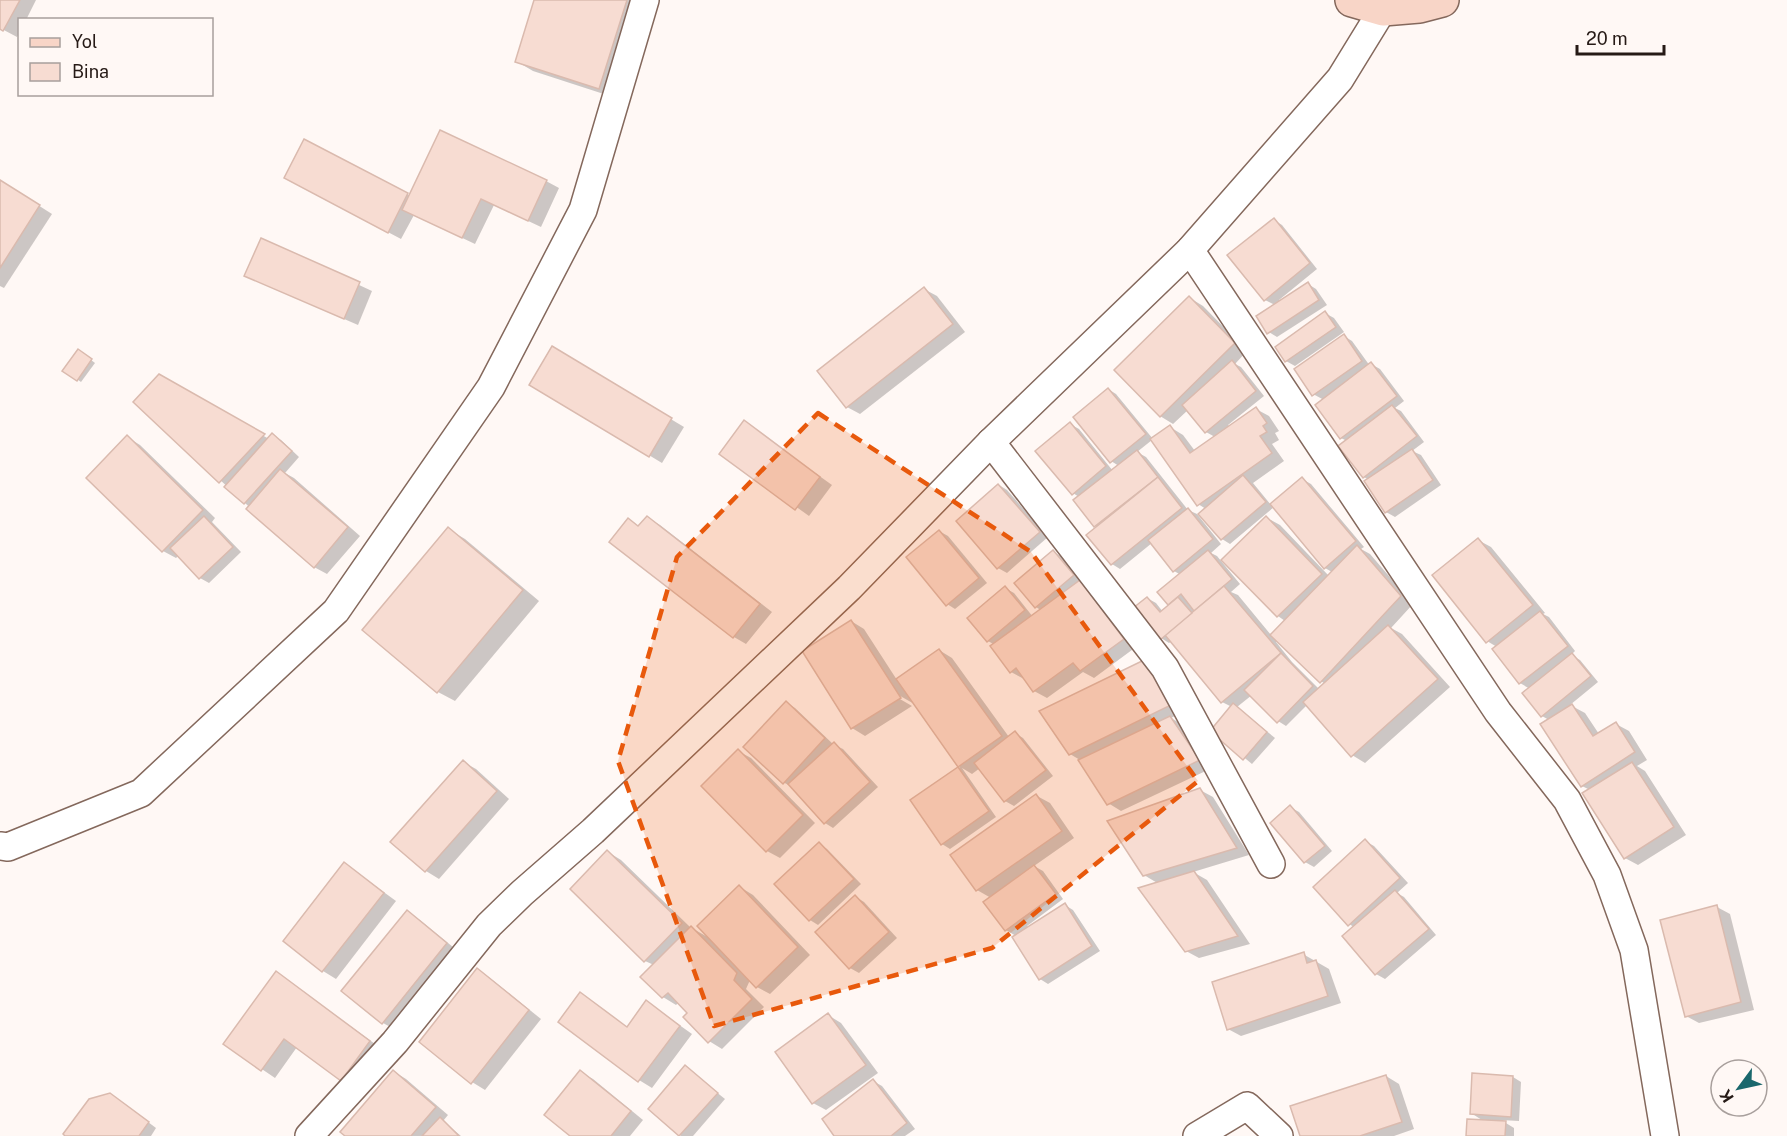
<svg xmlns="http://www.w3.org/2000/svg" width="1787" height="1136" font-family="'Public Sans',sans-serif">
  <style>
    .shadow { fill: #0003; fill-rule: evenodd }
    .building { fill: #f7dcd2; stroke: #dabaae; stroke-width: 1.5 }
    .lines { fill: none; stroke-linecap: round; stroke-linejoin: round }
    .street-casing { stroke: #84685c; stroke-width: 30 }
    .secondary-casing { stroke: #84685c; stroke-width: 36 }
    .street { stroke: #fff; stroke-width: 27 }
    .secondary { stroke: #f8d5c7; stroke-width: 33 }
    .marked { fill: #e8590c; fill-opacity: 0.2; stroke: #e8590c; stroke-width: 4.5; stroke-dasharray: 12 8; stroke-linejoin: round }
  </style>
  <rect width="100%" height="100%" fill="#fff8f5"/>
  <g class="shadow">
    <path d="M0 0H36L26 20H20V32L17 37 0 28Z"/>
    <path d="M536 0H646L616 98 533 71 516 61Z"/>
    <path d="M305 141 410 196 546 181 559 188 541 227 494 205 475 244 414 215 401 239 299 185Z"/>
    <path d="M0 181 52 214 4 288 0 286Z"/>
    <path d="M1274 220 1282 225 1317 269 1279 300 1281 301 1308 284 1316 289 1327 305 1277 337 1269 332 1275 305 1265 300Z"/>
    <path d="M262 240 372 291 358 325 259 282Z"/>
    <path d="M924 289 937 296 965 332 860 414 847 407Z"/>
    <path d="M1190 298 1203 306 1247 351 1235 364 1241 367 1264 396 1228 425 1230 427 1256 409 1269 416 1279 431 1275 433 1279 440 1272 444 1284 461 1253 483 1271 505 1302 479 1311 484 1364 547 1361 549 1370 554 1413 604 1391 628 1402 634 1450 687 1365 763 1352 755 1307 705 1286 726 1278 721 1252 695 1237 707 1275 738 1252 764 1212 731 1232 707 1222 702 1172 641 1169 643 1161 638 1147 598 1156 603 1163 612 1170 606 1159 592 1181 575 1174 571 1152 543 1120 569 1112 564 1098 528 1095 526 1079 497 1073 493 1070 424 1079 429 1113 471 1119 466 1111 461 1108 389 1116 394 1153 439 1170 427 1183 435 1195 451 1215 437 1206 432 1188 410 1173 424 1160 416ZM1152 440 1198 504 1206 509 1222 539 1230 544 1274 507 1325 568 1332 572 1329 576 1280 525 1267 518 1223 560 1278 616 1285 621 1271 635 1238 595 1231 592 1240 584 1217 556 1211 553 1221 544 1197 514 1188 510 1146 457 1137 452ZM1278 640 1321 681 1325 684 1319 689 1292 662 1276 642Z"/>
    <path d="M1325 313 1334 318 1344 332 1295 366 1286 361 1277 348Z"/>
    <path d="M1344 336 1352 341 1370 366 1371 364 1380 369 1404 401 1395 408 1401 411 1424 442 1412 451 1421 455 1441 485 1395 517 1386 512 1369 480 1364 477 1347 441 1341 438 1324 400 1313 394Z"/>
    <path d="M552 348 684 427 662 463 531 384Z"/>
    <path d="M82 353 95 363 81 382 64 370Z"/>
    <path d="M159 376 269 439 272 435 281 440 299 457 285 473 294 478 360 536 327 574 314 567 136 402Z"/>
    <path d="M744 422 832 485 809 516 721 453Z"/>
    <path d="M127 437 140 445 215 518 212 522 241 552 209 583 200 578 179 555 176 558 163 551Z"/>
    <path d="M999 485 1007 490 1048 537 1007 573 998 568Z"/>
    <path d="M647 518 660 525 772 612 746 644 734 637 628 520 640 527Z"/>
    <path d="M448 529 465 539 539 601 455 701 438 692Z"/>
    <path d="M939 531 948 536 987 583 955 609 947 604Z"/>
    <path d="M1478 540 1491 547 1545 613 1543 614 1549 617 1575 651 1571 655 1580 660 1598 682 1570 705 1585 713 1599 734 1616 724 1629 731 1647 760 1637 766 1645 771 1686 835 1638 865 1625 858 1590 790 1582 786 1549 720 1542 716 1530 689 1520 683 1497 647 1487 641Z"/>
    <path d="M1054 552 1062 557 1082 580 1080 582 1094 589 1136 647 1094 678 1083 672 1047 698 1034 691 1025 678 1024 679 1011 672 995 645 988 641 1005 588 1014 593 1033 617 1042 611 1036 607Z"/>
    <path d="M851 621 864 629 897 680 939 650 952 658 1009 737 1015 733 1023 738 1053 776 1014 806 1005 801 980 768 972 774 962 768 996 817 950 849 942 844 912 801 960 767 916 705 895 693 893 695 912 706 865 736 852 728Z"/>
    <path d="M1143 661 1185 711 1171 718 1183 725 1212 768 1121 811 1108 803 1080 760 1070 754Z"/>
    <path d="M787 703 795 708 834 745 843 749 878 787 833 828 825 823 792 787 783 782Z"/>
    <path d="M738 751 751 758 815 823 780 858 767 851Z"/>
    <path d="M463 762 476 769 509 799 439 879 426 871 392 842Z"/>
    <path d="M1200 790 1213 797 1249 855 1193 872 1207 880 1250 944 1199 958 1186 951 1159 884 1144 875Z"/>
    <path d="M1037 796 1050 803 1074 838 1034 866 1043 871 1063 899 1027 926 1029 928 1065 905 1073 910 1100 951 1048 984 1040 979 1016 936 1006 930 986 902 991 898 977 890Z"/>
    <path d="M1290 807 1299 812 1332 851 1314 867 1305 862Z"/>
    <path d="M1365 841 1374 846 1408 883 1397 893 1404 897 1436 935 1385 979 1376 974 1344 936 1354 927 1349 924Z"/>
    <path d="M819 844 827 849 861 884 818 925 810 920Z"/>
    <path d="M608 852 621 860 690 927 711 939 740 887 753 895 810 955 770 994 757 987 750 980 746 989 764 1007 722 1049 709 1041 689 1013 679 1002 676 1005 663 997 654 965 645 961Z"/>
    <path d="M345 864 396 901 336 979 323 971 285 941Z"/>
    <path d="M856 897 864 902 897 938 859 973 850 968 817 932Z"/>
    <path d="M1717 907 1730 914 1754 1010 1699 1023 1686 1016Z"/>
    <path d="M407 912 420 920 459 952 396 1030 383 1023Z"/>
    <path d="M1303 954 1329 969 1341 1003 1241 1036 1228 1029Z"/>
    <path d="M477 970 490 978 541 1019 485 1090 472 1082Z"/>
    <path d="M277 973 382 1049 354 1087 297 1047 275 1078 225 1044Z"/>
    <path d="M581 994 628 1028 647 1002 692 1034 652 1088 639 1080Z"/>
    <path d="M828 1015 841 1023 878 1073 826 1110 813 1103Z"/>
    <path d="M685 1067 725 1099 693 1136H681L650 1109Z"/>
    <path d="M393 1071 406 1079 448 1115 443 1121 461 1136H347Z"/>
    <path d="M580 1072 593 1079 643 1120 630 1136H572Z"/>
    <path d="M1386 1076 1399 1084 1414 1129 1394 1136H1302Z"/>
    <path d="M1513 1077 1521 1082 1519 1121 1501 1120 1514 1128V1136H1468L1485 1122 1471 1113Z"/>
    <path d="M873 1081 882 1086 915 1129 905 1136H836Z"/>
    <path d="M119 1100 156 1128 151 1136H68Z"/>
  </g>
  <g class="building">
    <path d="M0 0H20L3 31 0 29Z"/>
    <path d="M534 0H627L599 89 515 62Z"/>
    <path d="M440 130 547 180 528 221 481 199 462 238 402 210Z"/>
    <path d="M304 139 408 193 388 233 284 178Z"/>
    <path d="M0 180 40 205 0 268Z"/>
    <path d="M1274 218 1310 263 1264 301 1227 255Z"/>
    <path d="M261 238 360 282 344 319 244 276Z"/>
    <path d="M1308 282 1319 300 1267 334 1256 316Z"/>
    <path d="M924 287 953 324 846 408 817 371Z"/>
    <path d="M1189 296 1235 343 1160 417 1114 370Z"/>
    <path d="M1325 311 1336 327 1285 362 1275 347Z"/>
    <path d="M1344 334 1362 361 1312 396 1294 369Z"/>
    <path d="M552 346 672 418 649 457 529 385Z"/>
    <path d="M78 349 92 359 77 381 62 371Z"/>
    <path d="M1232 360 1256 391 1205 433 1182 405Z"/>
    <path d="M1371 362 1397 396 1340 439 1315 405Z"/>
    <path d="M159 374 265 434 219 483 133 402Z"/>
    <path d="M1108 388 1146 434 1110 463 1073 417Z"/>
    <path d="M1392 405 1417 436 1363 478 1338 446Z"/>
    <path d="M1256 407 1267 423 1263 426 1267 432 1260 436 1272 453 1197 506 1150 439 1170 425 1190 453Z"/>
    <path d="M744 420 820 477 795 510 719 454Z"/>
    <path d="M1070 422 1106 466 1072 495 1035 451Z"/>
    <path d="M272 433 292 451 244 504 224 487Z"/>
    <path d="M127 435 203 510 162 552 86 478Z"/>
    <path d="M1412 449 1433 480 1385 513 1364 481Z"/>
    <path d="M1137 450 1158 477 1094 527 1073 500Z"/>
    <path d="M280 469 348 527 314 568 246 509Z"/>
    <path d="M1243 475 1266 502 1221 540 1198 514Z"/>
    <path d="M1158 477 1182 508 1111 565 1086 535Z"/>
    <path d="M1302 477 1356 541 1324 569 1270 504Z"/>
    <path d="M998 484 1040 532 997 569 956 521Z"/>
    <path d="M1188 508 1213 539 1173 572 1148 540Z"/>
    <path d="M204 516 233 547 199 579 170 548Z"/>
    <path d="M647 516 760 604 733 638 609 542 628 518 638 526Z"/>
    <path d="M1266 516 1322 574 1277 617 1221 560Z"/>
    <path d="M448 527 523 590 437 693 362 630Z"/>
    <path d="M939 530 979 578 946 606 906 557Z"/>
    <path d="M1478 538 1533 605 1486 643 1432 575Z"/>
    <path d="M1357 545 1401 596 1320 683 1270 635Z"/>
    <path d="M1053 550 1074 575 1035 608 1014 583Z"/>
    <path d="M1208 550 1232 579 1194 611 1181 594 1168 605 1157 592Z"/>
    <path d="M1080 580 1124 639 1080 671 1073 663 1033 692 1016 668 1010 673 990 646Z"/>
    <path d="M1005 586 1025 610 987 642 967 618Z"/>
    <path d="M1224 586 1281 653 1221 703 1165 635Z"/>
    <path d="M1147 597 1160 612 1178 597 1192 613 1160 640 1133 608Z"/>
    <path d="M1540 611 1568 646 1519 684 1492 649Z"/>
    <path d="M851 620 901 698 851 729 802 651Z"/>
    <path d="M1388 625 1438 679 1351 757 1303 702Z"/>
    <path d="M939 649 1002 736 958 767 896 679Z"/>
    <path d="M1281 653 1313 686 1277 723 1244 690Z"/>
    <path d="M1572 653 1591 676 1541 717 1522 693Z"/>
    <path d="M1144 660 1173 704 1069 755 1039 711Z"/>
    <path d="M786 701 825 738 783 784 743 747Z"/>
    <path d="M1233 703 1267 732 1243 760 1210 731Z"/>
    <path d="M1572 704 1593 736 1616 722 1635 752 1581 787 1540 724Z"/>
    <path d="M1170 716 1200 760 1107 805 1078 760Z"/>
    <path d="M1015 731 1046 770 1004 802 974 763Z"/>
    <path d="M834 742 870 782 824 824 788 784Z"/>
    <path d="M738 749 803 815 766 852 701 786Z"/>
    <path d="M463 760 497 791 425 872 390 842Z"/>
    <path d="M1632 762 1674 827 1624 859 1582 793Z"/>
    <path d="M958 767 989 811 941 845 910 800Z"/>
    <path d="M1200 788 1237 848 1143 876 1107 821Z"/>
    <path d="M1036 794 1062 831 976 891 950 855Z"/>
    <path d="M1290 805 1325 846 1304 863 1270 823Z"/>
    <path d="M1365 839 1400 878 1348 926 1313 887Z"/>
    <path d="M819 842 854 879 809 921 774 884Z"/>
    <path d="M607 850 682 923 644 962 570 889Z"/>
    <path d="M344 862 384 893 322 972 283 941Z"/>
    <path d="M1034 865 1056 894 1005 931 983 902Z"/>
    <path d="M1194 871 1238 936 1185 952 1138 888Z"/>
    <path d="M739 885 798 947 756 988 697 926Z"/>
    <path d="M1395 890 1429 929 1375 975 1342 936Z"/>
    <path d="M855 895 889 932 849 969 815 932Z"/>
    <path d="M1065 903 1092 946 1039 980 1012 937Z"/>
    <path d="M1717 905 1741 1002 1685 1017 1660 920Z"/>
    <path d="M407 910 447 943 382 1024 341 991Z"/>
    <path d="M691 926 737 973 734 980 752 999 708 1043 683 1017 687 1013 668 993 662 998 640 977Z"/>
    <path d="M1304 952 1307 963 1316 960 1328 996 1227 1030 1212 982Z"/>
    <path d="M477 968 529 1010 471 1084 419 1042Z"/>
    <path d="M276 971 370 1041 341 1081 284 1039 261 1071 223 1044Z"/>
    <path d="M580 992 627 1027 646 1000 680 1026 638 1082 558 1022Z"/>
    <path d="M828 1013 866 1065 812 1104 775 1052Z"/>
    <path d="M685 1065 718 1093 679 1136 648 1109Z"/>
    <path d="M393 1070 436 1107 411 1136H345L340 1132Z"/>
    <path d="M580 1070 631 1111 611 1136H570L544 1115Z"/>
    <path d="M1472 1073 1513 1076 1511 1117 1470 1114Z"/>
    <path d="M1386 1075 1402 1122 1360 1136H1300L1290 1106Z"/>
    <path d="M873 1079 907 1123 891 1136H834L822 1119Z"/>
    <path d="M110 1093 149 1122 139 1136H65L63 1134 89 1099Z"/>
    <path d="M440 1117 459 1136H422Z"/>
    <path d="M1467 1119 1506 1121 1505 1136H1466Z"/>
  </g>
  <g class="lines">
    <defs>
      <g id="street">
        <path d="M1190 250 1498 712 1567 800 1607 875 1634 950 1665 1136"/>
        <path d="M991 442 1165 668 1271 864"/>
        <path d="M0 846 8 847 141 793 336 611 491 387 583 210 645 0"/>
        <path d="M309 1136 395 1042 489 925 522 893 593 831 849 588 991 442 1190 250 1340 79 1383 9"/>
        <path d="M1197 1136 1247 1106 1279 1136"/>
      </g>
      <path id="secondary" d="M1352 0 1383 9 1419 6 1442 0"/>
    </defs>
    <use href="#street" class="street-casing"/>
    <use href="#secondary" class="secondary-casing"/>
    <use href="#street" class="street"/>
    <use href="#secondary" class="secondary"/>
  </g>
  <path class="marked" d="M818 413 1031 552 1198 781 992 948 714 1026 618 761 677 557Z"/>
  <rect x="18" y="18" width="195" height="78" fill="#fff8f5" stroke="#a89f9c" stroke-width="1.5"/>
  <rect x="30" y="38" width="30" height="9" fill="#f8d5c7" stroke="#a89f9c" stroke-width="1.5"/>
  <text x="72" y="48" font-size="18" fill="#261a16">Yol</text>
  <rect x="30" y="63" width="30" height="18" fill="#f7dcd2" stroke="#a89f9c" stroke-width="1.5"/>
  <text x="72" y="78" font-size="18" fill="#261a16">Bina</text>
  <g transform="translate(1739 1088) rotate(237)"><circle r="28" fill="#fff8f5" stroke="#a89f9c" stroke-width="1.5"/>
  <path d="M0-4.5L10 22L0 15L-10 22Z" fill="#1a676c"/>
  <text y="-9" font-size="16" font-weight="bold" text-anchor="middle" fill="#261a16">K</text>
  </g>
  <path d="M1577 45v9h87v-9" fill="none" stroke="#261a16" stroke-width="3"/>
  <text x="1586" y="45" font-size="18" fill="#261a16" stroke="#fff8f5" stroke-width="4.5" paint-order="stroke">20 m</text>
</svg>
